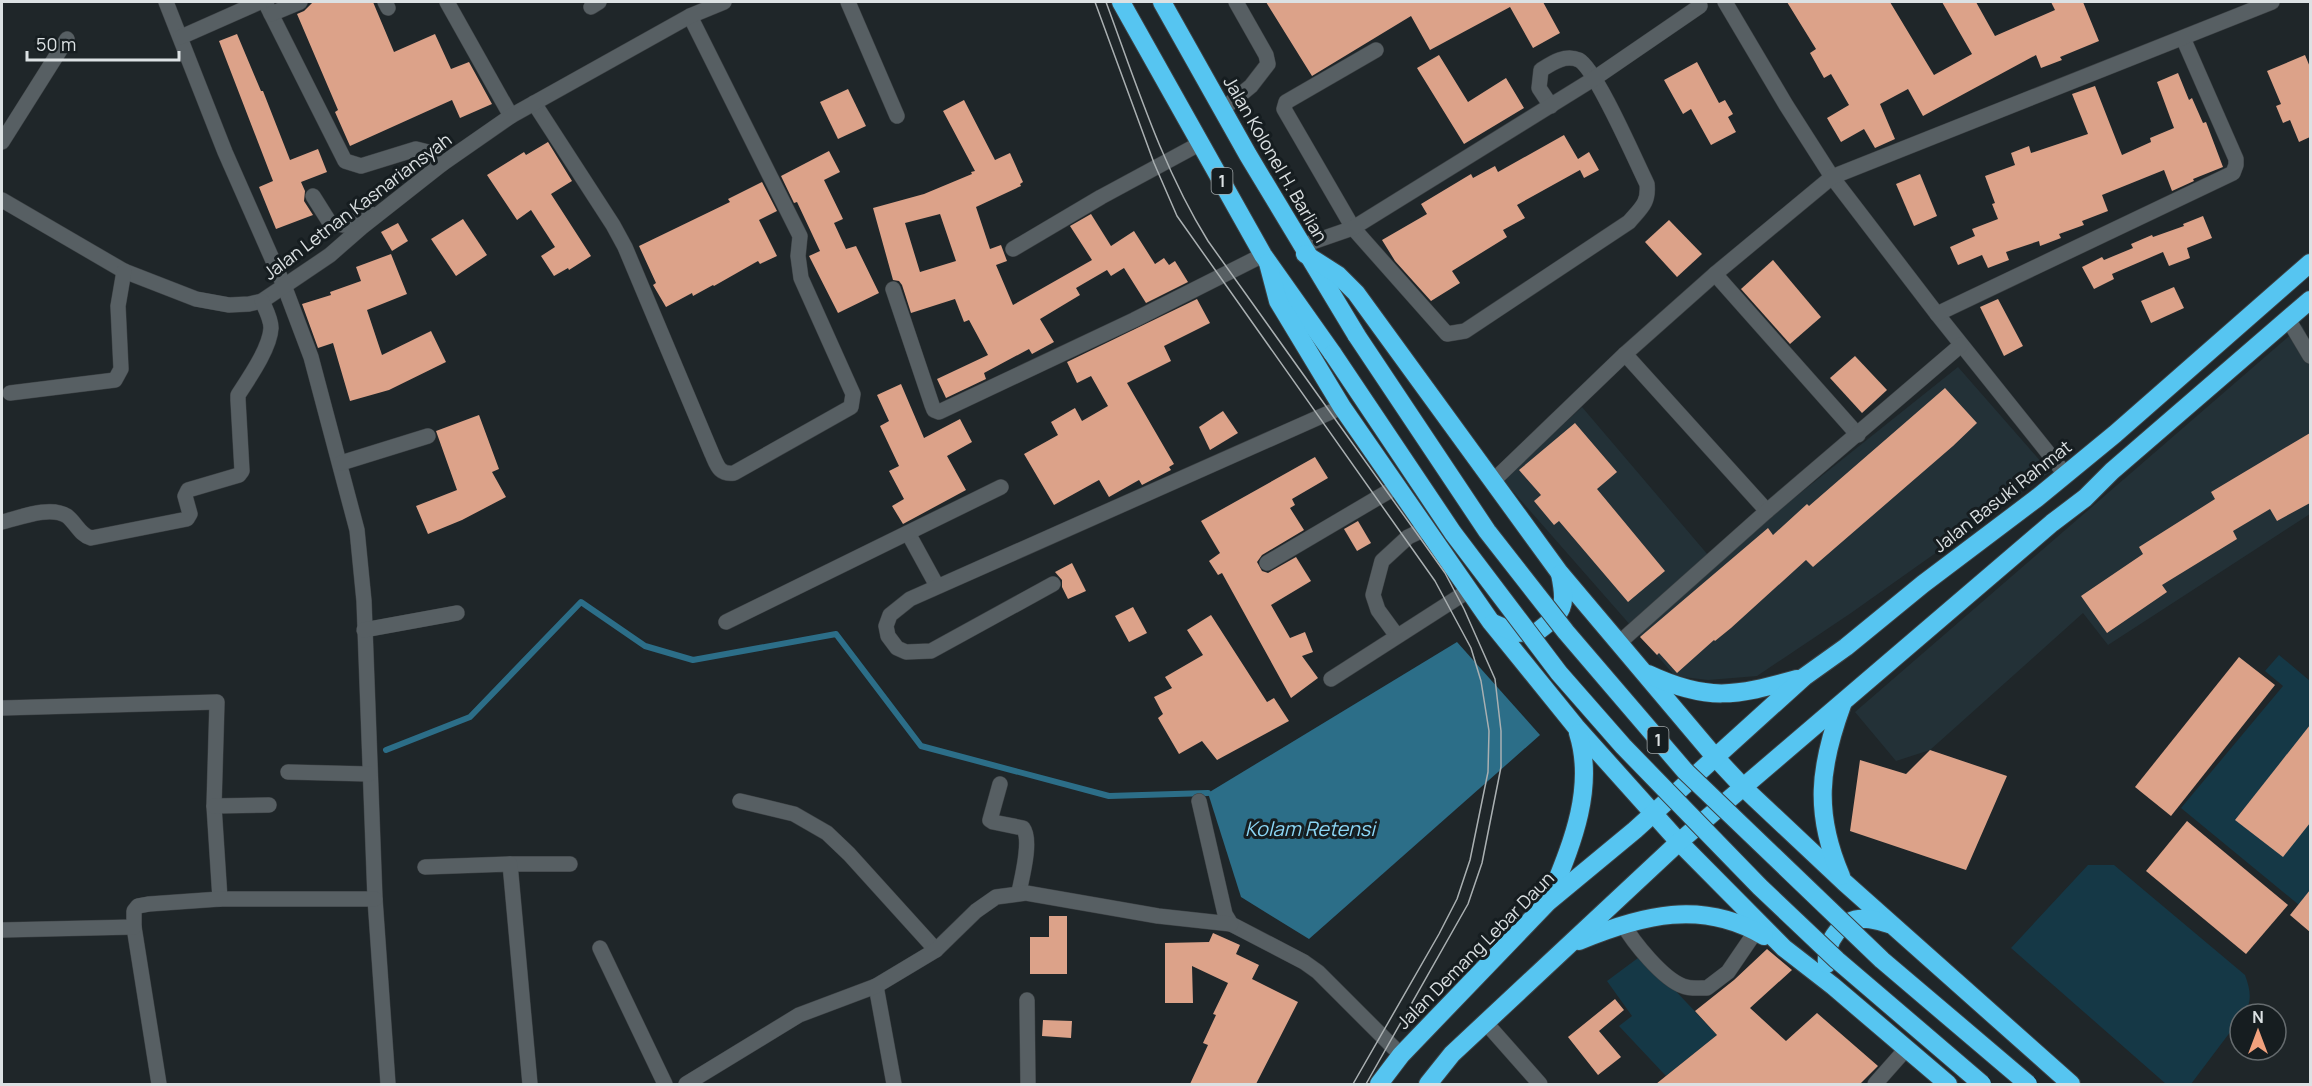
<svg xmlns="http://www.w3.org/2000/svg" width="2312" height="1086" font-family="Manrope,sans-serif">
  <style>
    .built { fill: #233137 }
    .green { fill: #153846 }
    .water { fill: #2c6e88 }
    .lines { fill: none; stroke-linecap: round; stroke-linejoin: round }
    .stream { stroke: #2c6e88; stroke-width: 6 }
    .building { fill: #dca289; fill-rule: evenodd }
    .minor-casing { stroke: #3c4144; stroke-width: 16 }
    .highway-casing { stroke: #3c4144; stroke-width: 20 }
    .minor { stroke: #575f63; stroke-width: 15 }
    .highway { stroke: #56c5f1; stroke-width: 18 }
    .tram { stroke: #aab0b2; stroke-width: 1.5 }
    .highway-bridge-casing { stroke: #3c4144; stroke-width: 20; stroke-linecap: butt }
    .highway-bridge { stroke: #56c5f1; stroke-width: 18 }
    .labels { text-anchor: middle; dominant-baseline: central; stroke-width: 6; stroke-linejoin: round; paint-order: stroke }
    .shield { fill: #161d20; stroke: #a1a6a8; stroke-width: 1.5 }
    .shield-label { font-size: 16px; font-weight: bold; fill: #dce1e3 }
    .street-label { font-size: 18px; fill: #dce1e3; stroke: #161d20 }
    .water-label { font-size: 20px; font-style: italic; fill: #8bd6f5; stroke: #161d20 }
  </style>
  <rect width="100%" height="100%" fill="#1f2629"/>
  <g class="built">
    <path d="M2302 325 2310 341V514L2108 645 2083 613 1930 750 1896 761 1855 712Z"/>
    <path d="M1958 367 2050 472 1851 613 1757 676 1708 680 1675 676 1503 480 1582 407 1714 562Z"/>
  </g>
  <g class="green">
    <path d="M2279 655 2310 681V891L2299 905 2181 808 2283 686 2265 671Z"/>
    <path d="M2088 865H2114L2245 975C2250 989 2253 1001 2244 1014H2240V1019L2191 1084H2166L2011 948Z"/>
    <path d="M1642 955 1717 1035 1666 1076 1619 1026 1632 1016 1607 981Z"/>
  </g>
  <path class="water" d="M1457 642 1540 735 1309 939 1241 897 1208 793Z"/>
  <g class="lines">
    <path class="stream" d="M386 750 470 717 581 602 645 646 693 660 836 634 921 746 1109 796 1208 793"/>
  </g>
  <g class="building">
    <path d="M313 2H373L394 52 435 34 451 69 469 62 492 104 460 118 452 100 350 146 335 112 338 110 297 14 304 11Z"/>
    <path d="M1266 2H1543L1560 33 1533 48 1510 7 1430 50 1411 16 1312 76Z"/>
    <path d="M1787 2H1890L1934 75 1972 54 1942 2H1976L1995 36 2055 10 2051 2H2083L2099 41 2060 57 2062 60 2041 68 2036 55 1923 116 1908 89 1880 104 1895 139 1875 148 1864 129 1841 142 1827 118 1849 105 1831 74 1824 78 1810 53 1816 49Z"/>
    <path d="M237 34 261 91H263L290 160 318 149 327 172 301 182 305 191 304 201 313 215 276 229 259 187 273 181 219 41Z"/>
    <path d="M1439 55 1468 102 1506 78 1524 108 1464 144 1417 68Z"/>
    <path d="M2305 55 2310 67V137L2299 142 2290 120 2283 123 2276 106 2281 104 2267 71Z"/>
    <path d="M1697 62 1719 103 1725 100 1733 114 1728 117 1736 132 1711 145 1691 109 1683 114 1664 80Z"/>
    <path d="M2178 73 2189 100 2192 98 2203 123 2206 122 2223 167 2193 179 2194 181 2172 191 2164 170 2102 195 2108 211 2082 221 2084 225 2059 234 2061 238 2040 246 2039 241 2006 252 2009 260 1988 268 1982 255 1958 265 1950 247 1975 236 1972 229 1998 219 1992 204 1995 203 1985 176 2015 165 2011 153 2029 146 2031 153 2088 134 2072 94 2095 86 2122 155 2151 142 2150 138 2174 128 2157 82Z"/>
    <path d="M848 89 866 126 838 139 820 102Z"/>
    <path d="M964 100 995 160 1010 153 1023 182 1020 184 1021 186 976 207 990 249 1001 245 1007 261 996 265 1013 305 1092 260 1070 226 1091 214 1111 246 1134 231 1155 264 1164 258 1169 265 1175 261 1188 282 1146 303 1124 268 1111 276 1107 270 1076 288 1080 295 1040 319 1054 342 1032 354 1029 349 984 373 986 379 946 398 937 379 988 355 969 320 964 322 955 299 911 313 902 285 899 281 893 280 873 208 924 194 972 174 971 172 975 171 943 111ZM940 214 956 261 920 272 905 223Z"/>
    <path d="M1564 135 1578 159 1589 152 1599 170 1584 178 1580 170 1517 205 1525 218 1503 230 1507 237 1452 271 1460 283 1431 301 1395 261 1382 240 1427 214 1421 204 1471 174 1473 178 1495 166 1498 172Z"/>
    <path d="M548 142 572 181 551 194 591 256 569 270 568 268 554 276 541 256 555 247 531 210 517 220 487 175 524 152 526 155Z"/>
    <path d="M829 151 840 172 824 180 843 219 834 223 846 249 856 246 879 293 838 313 809 256 820 251 797 202 794 203 781 176Z"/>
    <path d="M1920 174 1937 216 1914 226 1896 184Z"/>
    <path d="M762 182 777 211 759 220 777 256 760 264 758 261 714 286 713 285 693 296 692 293 666 307 653 285 656 283 639 246 730 202 728 199Z"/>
    <path d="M2203 216 2212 238 2187 248 2190 258 2169 266 2163 252 2112 274 2114 279 2094 289 2082 267 2102 257 2104 260 2133 248 2131 244 2152 235 2153 237 2184 226 2183 224Z"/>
    <path d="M463 219 487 255 456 276 431 239Z"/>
    <path d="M1669 220 1702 254 1677 277 1645 242Z"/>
    <path d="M398 223 408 241 392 251 381 232Z"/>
    <path d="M391 254 407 294 367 310 382 355 431 331 446 362 389 390 350 401 333 343 318 348 302 304 331 295 330 292 361 281 356 267Z"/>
    <path d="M1773 260 1821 317 1790 344 1741 289Z"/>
    <path d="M2174 287 2184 308 2151 323 2141 301Z"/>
    <path d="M1197 299 1210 323 1164 346 1171 361 1127 383 1174 464 1169 467 1171 470 1142 485 1139 480 1109 497 1099 480 1054 505 1024 454 1058 435 1051 422 1075 408 1082 421 1108 406 1091 376 1077 383 1067 362Z"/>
    <path d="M1998 299 2023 346 2004 356 1980 307Z"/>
    <path d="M1855 356 1887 390 1862 413 1830 378Z"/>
    <path d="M901 384 924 438 960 419 972 442 947 456 966 490 903 524 892 506 904 499 889 471 899 466 880 426 889 421 877 395Z"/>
    <path d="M1945 388 1977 423 1953 446 1813 567 1806 560 1731 628 1715 641 1714 640 1677 673 1659 653 1657 655 1640 637 1768 528 1773 535 1807 504 1809 506Z"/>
    <path d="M1223 411 1238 433 1210 450 1199 427Z"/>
    <path d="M479 415 499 469 492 472 506 497 462 520 428 534 416 506 457 490 436 431Z"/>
    <path d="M1575 423 1617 472 1597 489 1665 571 1628 602 1559 521 1554 525 1534 501 1541 495 1519 470Z"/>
    <path d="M2310 433V503L2277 521 2270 509 2233 531 2237 539 2162 585 2167 592 2107 633 2081 596 2143 554 2139 547 2215 499 2211 492Z"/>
    <path d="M1315 457 1328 478 1292 499 1295 505 1290 508 1304 530 1262 555 1257 562 1262 571 1268 573 1296 557 1311 581 1271 605 1290 638 1305 632 1313 652 1302 656 1318 678 1291 698 1222 573 1218 575 1209 561 1220 553 1201 521Z"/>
    <path d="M1358 521 1371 543 1357 551 1344 529Z"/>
    <path d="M1072 563 1086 591 1068 599 1062 587V580L1055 572Z"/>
    <path d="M1133 607 1147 633 1129 642 1115 616Z"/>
    <path d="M1211 615 1267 702 1274 698 1289 721 1217 760 1202 741 1179 754 1158 718 1163 714 1154 697 1172 688 1165 677 1203 655 1187 630Z"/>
    <path d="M2239 657 2275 685 2171 816 2135 787Z"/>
    <path d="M2310 725V823L2283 857 2235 820Z"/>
    <path d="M1930 750 2007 776 1966 870 1850 831 1860 760 1906 774Z"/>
    <path d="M2187 821 2288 905 2246 954 2146 871Z"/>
    <path d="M2310 890V932L2290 915Z"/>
    <path d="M1049 916H1067V974H1030V937H1049Z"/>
    <path d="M1213 933 1240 945 1236 954 1259 965 1252 979 1298 1002 1256 1084H1190L1208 1045 1203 1043 1216 1015 1213 1014 1228 983 1192 966 1193 1003H1165V943L1209 942Z"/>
    <path d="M1767 949 1792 970 1750 1008 1786 1041 1817 1013 1878 1066 1860 1084H1656L1717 1035 1695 1011 1734 980Z"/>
    <path d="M1615 999 1624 1010 1599 1031 1621 1057 1598 1075 1568 1037Z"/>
    <path d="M1043 1020 1072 1021 1071 1038 1042 1036Z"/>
  </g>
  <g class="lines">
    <defs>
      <g id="minor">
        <path d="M166 2 225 152 285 288 311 357 357 530 364 601 375 899 388 1084"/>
        <path d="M265 2 345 161 361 166 416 149 428 152 442 164"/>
        <path d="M385 2 388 8"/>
        <path d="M447 2 511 116"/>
        <path d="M848 2 897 116"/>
        <path d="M1725 2 1786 105 1832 177 1937 314 2065 474"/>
        <path d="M591 7 599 2"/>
        <path d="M271 14 300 2"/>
        <path d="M181 37 260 2"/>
        <path d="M1376 50 1286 102 1284 109 1353 228 1447 334 1465 331 1629 222C1641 208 1649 203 1647 184 1636 162 1596 69 1579 60 1565 54 1552 63 1541 70L1539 88 1551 106"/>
        <path d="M534 103 613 225 625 247 712 454C717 465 719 475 734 473L851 407 853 394 801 278 798 256 800 236 690 16"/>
        <path d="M1223 109 1251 86 1268 64 1266 55 1236 2"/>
        <path d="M2 142 67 39"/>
        <path d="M313 196 330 223 344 225 371 214"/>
        <path d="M2 200 124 271 196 299 229 305 249 304 262 301 330 255 362 227 442 164 511 116 690 16 724 2"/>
        <path d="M1301 246 1353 228 1595 78 1700 6"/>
        <path d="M1013 249 1101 197 1201 143"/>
        <path d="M1715 274 1858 435"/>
        <path d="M893 289 932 405 934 410 939 412 1134 320 1263 255"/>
        <path d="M1937 314 2233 173 2236 165V159L2183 38"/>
        <path d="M2288 319 2310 356"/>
        <path d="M1625 354 1767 511"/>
        <path d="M10 393 115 380 121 369 118 306 124 271"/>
        <path d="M341 463 428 436"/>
        <path d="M1493 481 1625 354 1715 274 1832 177 2272 2"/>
        <path d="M2 522C19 518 50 505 67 516 76 523 80 535 91 538L187 519 190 514 185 496 188 490 239 475 242 471 238 400V395C249 378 270 348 271 328 271 319 266 310 262 301"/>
        <path d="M908 533 937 586"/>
        <path d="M1267 563 1396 487"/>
        <path d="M1053 584 931 651 906 652 897 648 888 636 886 626 890 615 910 599 1342 407"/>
        <path d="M726 622 1001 487"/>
        <path d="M364 630 457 613"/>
        <path d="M1397 636 1378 610 1373 595 1382 561 1408 537 1425 529"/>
        <path d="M1620 642 1767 511 1961 345"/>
        <path d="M1331 679 1468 591"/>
        <path d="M2 708 217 702 214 806 220 899"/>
        <path d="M288 772 369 774"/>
        <path d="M1000 784 990 820 993 822 1023 828C1032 840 1022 877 1019 892"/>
        <path d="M740 801 794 814 827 833 849 854 936 950"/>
        <path d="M1199 801 1225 914 1231 924 1304 962 1318 972 1401 1055"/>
        <path d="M214 806 269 805"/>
        <path d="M510 864H570"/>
        <path d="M425 867 510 864 530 1084"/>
        <path d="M1623 924C1633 942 1663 979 1683 986 1689 989 1699 988 1707 988L1728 972 1756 931"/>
        <path d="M134 927 159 1084"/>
        <path d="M2 930 134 927V911L138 906 149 904 220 899H375"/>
        <path d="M600 948 665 1084"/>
        <path d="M876 986 894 1084"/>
        <path d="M1027 1000 1028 1084"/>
        <path d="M1486 1023 1540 1084"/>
        <path d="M686 1084 799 1015 876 986 936 950 976 911 996 897 1026 893 1158 916 1231 924"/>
        <path d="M1875 1084 1906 1049"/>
      </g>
      <g id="highway">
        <path d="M1121 2 1263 255 1333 354"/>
        <path d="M1162 2 1248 155 1357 336"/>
        <path d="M1305 254 1338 275 1356 293 1559 572 1715 757 1744 788 1844 882 2071 1084"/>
        <path d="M1268 263 1278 301 1342 407 1491 622 1576 727 1679 842 1784 948 1833 986 1948 1084"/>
        <path d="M1493 623 1516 633 1537 632C1564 611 1567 608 1560 574"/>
        <path d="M1648 674C1708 702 1735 696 1797 679"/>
        <path d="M1841 876C1814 813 1819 768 1842 705"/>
        <path d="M1549 900C1570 848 1596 790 1578 733"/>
        <path d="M1579 941C1642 915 1702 899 1764 936"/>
        <path d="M1827 964C1825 942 1841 917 1866 919 1873 919 1882 922 1889 924"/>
        <path d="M1379 1084 1401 1055 1548 902 1635 830 1804 677 1846 647 1923 584 2037 498 2115 434 2310 263"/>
        <path d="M1428 1084 1452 1054 1679 842 2052 523 2085 498 2112 471 2310 300"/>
      </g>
    </defs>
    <use href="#minor" class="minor-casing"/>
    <use href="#highway" class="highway-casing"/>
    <use href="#minor" class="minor"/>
    <use href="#highway" class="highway"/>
    <g class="tram">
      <path d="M1095 2 1154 163 1177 216 1435 581 1471 648 1481 681 1489 731 1488 772 1470 860 1457 899 1439 934 1353 1084"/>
      <path d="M1106 2C1136 83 1162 167 1208 241L1445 573 1464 609 1495 679 1501 731V767L1482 863 1468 904 1366 1084"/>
    </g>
    <defs>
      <g id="highway-bridge">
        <path d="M1357 336 1487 531 1566 632 1685 771 1882 960 2028 1084"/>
        <path d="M1333 354 1453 533 1559 673 1623 746 1760 887 1837 960 1982 1084"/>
      </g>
    </defs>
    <use href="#highway-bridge" class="highway-bridge-casing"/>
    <use href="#highway-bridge" class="highway-bridge"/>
  </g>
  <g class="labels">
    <g class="shield">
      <rect x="1211.5" y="168" width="21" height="26" rx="4.5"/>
      <rect x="1647.5" y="727" width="21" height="26" rx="4.5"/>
    </g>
    <g class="shield-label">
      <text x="1222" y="181">1</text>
      <text x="1658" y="740">1</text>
    </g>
    <g class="street-label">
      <text transform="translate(1276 159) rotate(60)">Jalan Kolonel H. Barlian</text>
      <text transform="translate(357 206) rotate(-37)">Jalan Letnan Kasnariansyah</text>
      <text transform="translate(2002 496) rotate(-38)">Jalan Basuki Rahmat</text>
      <text transform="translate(1475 950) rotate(-45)">Jalan Demang Lebar Daun</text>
    </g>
    <g class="water-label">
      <text x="1310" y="828">Kolam Retensi</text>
    </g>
  </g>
  <rect width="2312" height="1086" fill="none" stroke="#dce1e3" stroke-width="6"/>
  <g transform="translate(2258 1032)"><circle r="28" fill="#161d20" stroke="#656b6e" stroke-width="1.5"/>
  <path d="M0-4.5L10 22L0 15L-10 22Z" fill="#f1a17d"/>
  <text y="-9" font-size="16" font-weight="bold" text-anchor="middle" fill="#dce1e3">N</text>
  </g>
  <path d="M27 51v9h152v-9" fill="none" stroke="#dce1e3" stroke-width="3"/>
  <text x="36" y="51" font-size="18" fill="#dce1e3" stroke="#161d20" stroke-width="4.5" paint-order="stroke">50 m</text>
</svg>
